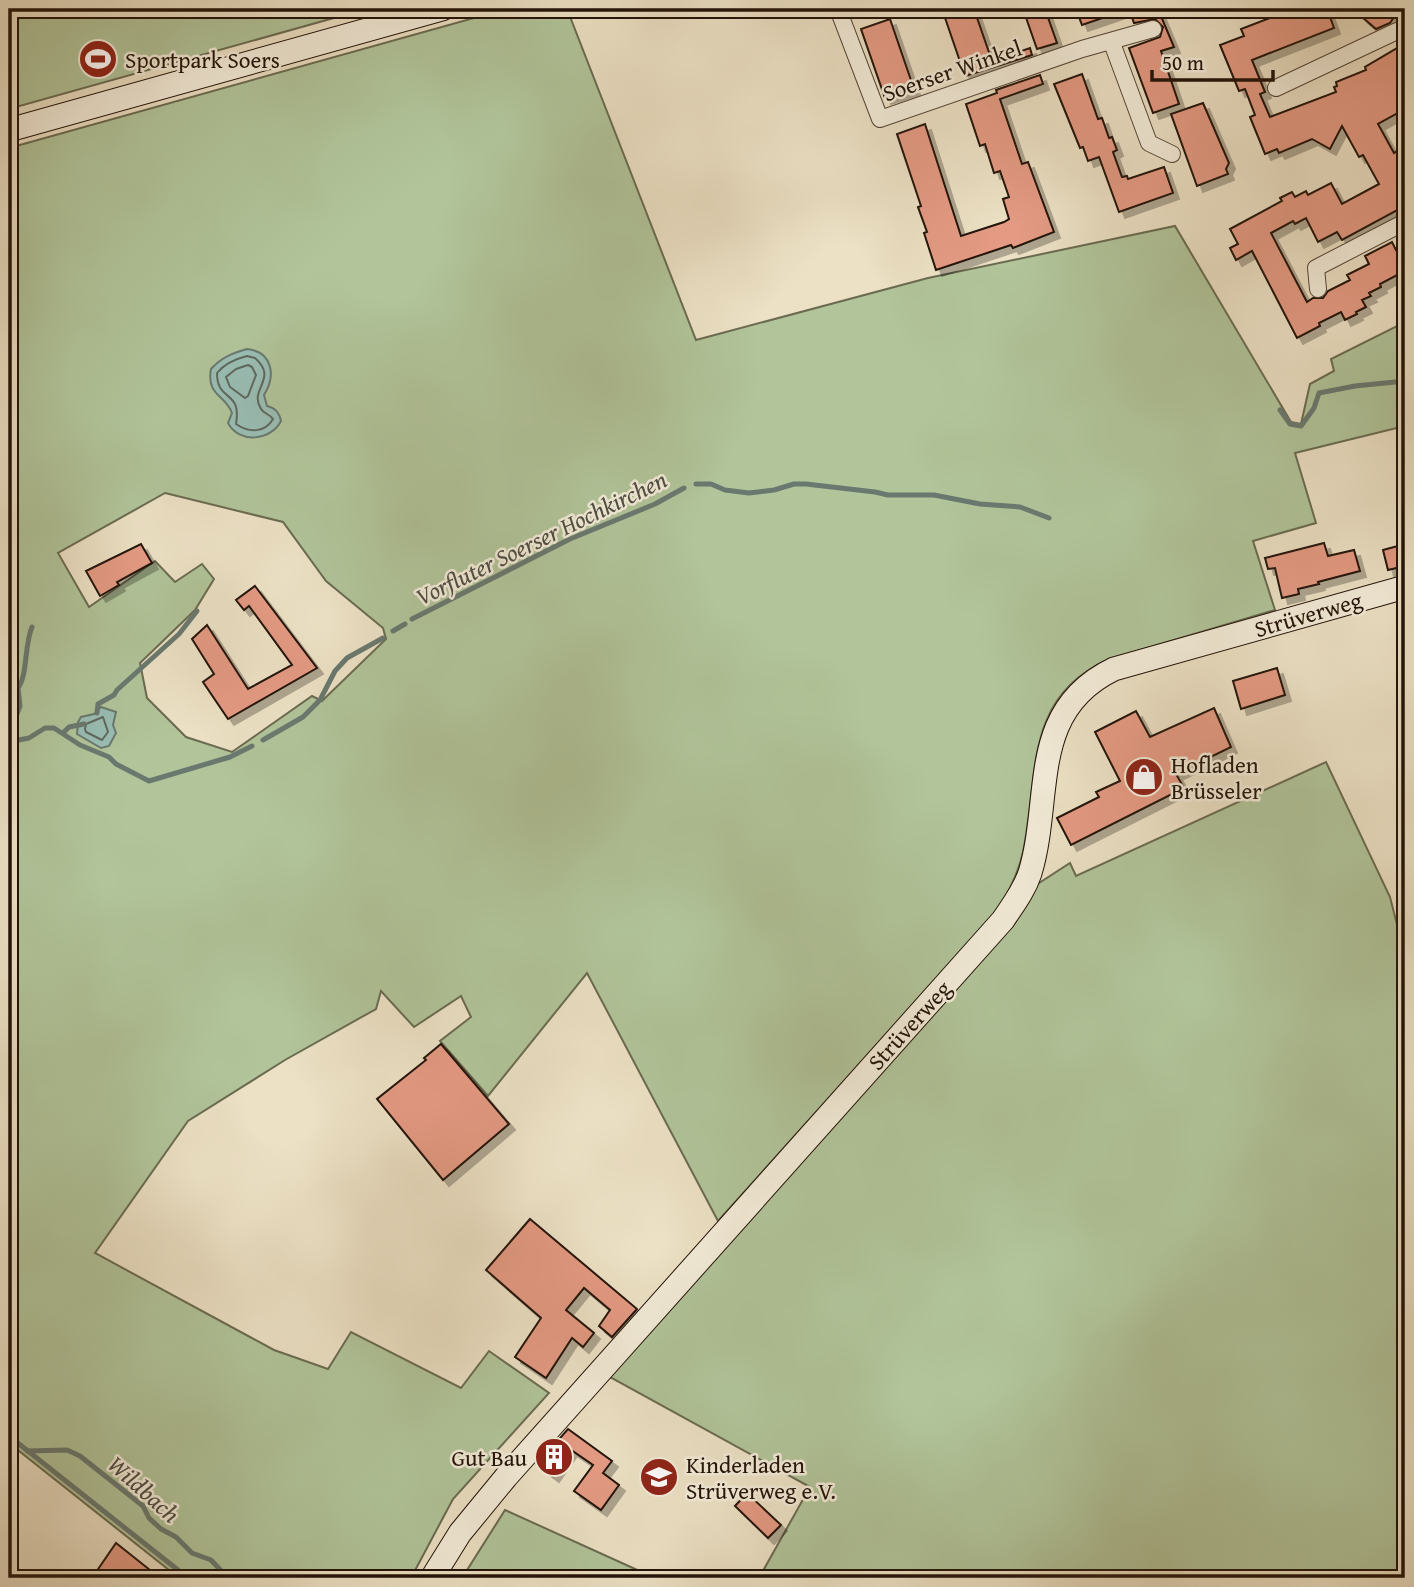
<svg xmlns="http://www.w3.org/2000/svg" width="1414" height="1587" font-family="'Gentium Book Plus',serif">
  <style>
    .green { fill: #b1c49a; stroke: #6a6b51; stroke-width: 2; fill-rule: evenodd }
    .water { fill: #99beb5; stroke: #697970; stroke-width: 2 }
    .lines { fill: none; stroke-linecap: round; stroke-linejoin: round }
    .shore { stroke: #5e685e; stroke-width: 2 }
    .stream { stroke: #697970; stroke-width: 5 }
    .building { fill: #e49a83; stroke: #221208; stroke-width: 2; filter: url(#shadow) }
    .street-casing { stroke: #544637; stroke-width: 18 }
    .secondary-casing { stroke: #221208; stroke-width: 25 }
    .street { stroke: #f3ecd9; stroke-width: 16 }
    .secondary { stroke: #f3ecd9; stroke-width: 23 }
    .labels { text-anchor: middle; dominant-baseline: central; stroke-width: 5; stroke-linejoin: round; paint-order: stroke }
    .poi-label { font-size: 23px; fill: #221208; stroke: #f3ecd9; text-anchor: start }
    .street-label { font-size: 23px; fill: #221208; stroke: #f3ecd9 }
    .water-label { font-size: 24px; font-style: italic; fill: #4c4e45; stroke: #f3ecd9 }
  </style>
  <defs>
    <filter id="shadow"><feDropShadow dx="6" dy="6" stdDeviation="0" flood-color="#0004"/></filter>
  </defs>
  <rect width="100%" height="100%" fill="#ece1c5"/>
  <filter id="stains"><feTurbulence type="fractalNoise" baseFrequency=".00286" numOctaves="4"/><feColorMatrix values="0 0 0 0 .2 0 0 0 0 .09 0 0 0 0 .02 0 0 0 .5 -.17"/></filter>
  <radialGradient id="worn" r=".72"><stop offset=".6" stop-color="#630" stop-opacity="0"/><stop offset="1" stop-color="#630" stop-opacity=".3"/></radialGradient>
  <g class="green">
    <path d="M9 9H366L9 109Z"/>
    <path d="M506 9H567L696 340 928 278 1175 226 1291 422 1301 424 1310 384 1334 371 1331 359 1405 322V426L1295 453 1316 523 1253 541 1275 610 1107 660C1023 699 1039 775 1023 852 1018 874 1009 892 997 911L718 1221 587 973 488 1096 440 1041 471 1017 461 996 414 1027 381 991 376 1009 285 1060 188 1121 95 1253 274 1350 328 1369 351 1332 461 1388 489 1351 549 1393 453 1499 411 1578H179L9 1443V148ZM165 493 283 522 326 581 383 628 386 639 322 701 312 696 232 752 186 737 147 698 140 663 195 610 214 579 202 564 175 582 155 561 89 607 58 553Z"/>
    <path d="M1326 762 1390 897 1405 956V1488L1402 1490 1405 1497V1578H759L810 1487 608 1376 1033 887 1070 863 1076 876Z"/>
    <path d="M505 1510 655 1578H462Z"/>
  </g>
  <g class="water">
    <path d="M247 349C273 352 276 376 264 395L267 406C275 408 279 412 281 421 271 441 239 444 228 423L232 413C226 395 206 396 211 369 221 358 232 353 247 349Z"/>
    <path d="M101 707 116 712 113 725 116 733 109 746 101 748 77 734 78 722 81 717 94 714Z"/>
  </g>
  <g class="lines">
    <g class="shore">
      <path d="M247 356 255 358C279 379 248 389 261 409 264 414 270 414 273 419 265 433 249 433 236 424 242 389 217 403 217 373 225 363 235 359 247 356Z"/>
      <path d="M248 365 252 367 256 375 248 396 245 398 230 387 226 377 236 369Z"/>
      <path d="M103 717 108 732 102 740 86 732 85 729 86 724Z"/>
    </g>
    <g class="stream">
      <path d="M1280 410 1290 424 1301 426 1314 408 1319 393 1355 386 1405 381"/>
      <path d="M696 484H711L725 490 749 493 774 490 794 484H806L875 492 888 495H934L980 504 1020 507 1049 518"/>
      <path d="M412 619 570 539 655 504 684 488"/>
      <path d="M393 631 405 624"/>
      <path d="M97 713 98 704 114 695 117 690 179 634 197 611"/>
      <path d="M63 733 69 727 84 724"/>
      <path d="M9 735 15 730V719L20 706 18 688C28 674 24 646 32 627"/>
      <path d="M263 740 303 717 320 700 335 671 347 658 383 638"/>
      <path d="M9 742 29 738 45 728H54L80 745 109 757 116 764 149 781 230 757 252 746"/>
      <path d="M9 1436 188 1578"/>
      <path d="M27 1451 67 1450 80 1456 143 1506 149 1518 161 1529 176 1537 192 1553 211 1560 228 1578"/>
    </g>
  </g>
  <g class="building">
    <path d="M942 9H974L992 61 1030 48 1032 55 965 76Z"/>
    <path d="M1023 9H1045L1057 43 1037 49Z"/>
    <path d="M1076 9H1122L1123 11 1082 25Z"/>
    <path d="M1129 9H1158L1174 47 1161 51 1179 104 1153 113 1129 48 1160 37 1163 27 1155 19 1134 23Z"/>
    <path d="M1293 9H1327L1334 28 1252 60 1265 92 1260 94 1270 117 1336 92 1334 87 1337 86 1336 82 1366 70 1365 67 1399 47 1401 51 1405 48V109L1378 124 1394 153 1397 151 1401 158 1405 155V206L1342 240 1337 232 1318 242 1306 218 1295 224 1293 221 1271 233 1307 302 1313 298H1323L1328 291 1350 280 1347 275 1369 264 1365 256 1392 242 1396 250 1405 245V271L1380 284 1381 287 1369 293 1371 296 1362 300 1366 307 1356 312 1357 314 1345 320 1341 312 1319 323 1320 326 1297 338 1252 251 1236 260 1230 248 1238 244 1230 229 1282 201 1280 198 1292 192 1295 197 1306 191 1308 195 1331 183 1342 204 1379 184 1363 155 1359 157 1342 126 1330 149 1312 139 1279 153 1277 149 1265 154 1250 117 1255 115 1245 89 1239 91 1220 45 1244 36 1241 29Z"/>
    <path d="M1368 9H1381L1394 17 1390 23 1376 29 1362 17Z"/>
    <path d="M890 19 914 89 885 98 861 29Z"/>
    <path d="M1082 74 1098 119 1102 118 1109 138 1112 137 1117 150 1113 152 1122 177 1127 176 1128 179 1164 167 1173 193 1119 212 1099 157 1088 161 1083 147 1080 148 1054 84Z"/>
    <path d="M1040 75 1043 84 1000 99 1022 164 1028 162 1054 232 1013 248 1011 245 936 270 924 233 927 232 918 207 921 206 897 134 925 124 961 236 1004 222 1009 219 1003 199 1009 197 1000 171 994 173 985 144 980 146 966 104 997 93 996 90Z"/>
    <path d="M1203 103 1229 163 1226 169 1228 174 1197 186 1171 114Z"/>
    <path d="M1324 543 1328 556 1354 550 1360 571 1318 582 1319 584 1298 589 1299 594 1282 598 1275 568 1268 569 1265 558Z"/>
    <path d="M141 544 152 563 117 582 119 585 100 596 86 571Z"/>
    <path d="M1405 544V566L1388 570 1383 550Z"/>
    <path d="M255 586 317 668 228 719 203 682 214 674 192 639 207 625 248 689 292 665 249 606 244 610 236 600Z"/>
    <path d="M1277 668 1285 695 1241 709 1233 681Z"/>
    <path d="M1214 708 1231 747 1176 774 1184 788 1071 845 1057 818 1099 797 1096 792 1120 781 1095 732 1136 711 1150 737Z"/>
    <path d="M441 1044 509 1124 443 1180 377 1099 426 1060 424 1058Z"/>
    <path d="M530 1219 637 1309 612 1337 599 1326 610 1310 584 1288 566 1310 594 1333 583 1347 572 1338 546 1378 515 1357 541 1318 486 1270Z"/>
    <path d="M568 1429 612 1461 603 1473 619 1485 601 1510 574 1491 593 1465 571 1450 553 1476 537 1464Z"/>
    <path d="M747 1493 781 1525 768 1538 735 1506Z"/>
    <path d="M116 1543 160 1578H92Z"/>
  </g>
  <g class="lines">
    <defs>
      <g id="street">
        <path d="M838 9 880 119 1082 49 1153 29"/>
        <path d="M1112 43 1149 143 1172 154"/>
        <path d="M1276 88 1397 31 1405 34"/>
        <path d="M1318 289 1316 268 1405 222"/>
      </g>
      <g id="secondary">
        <path d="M9 130 442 9"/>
        <path d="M432 1578 460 1533 506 1477 1003 920C1013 905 1024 891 1030 873 1053 797 1027 711 1114 669L1405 587"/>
      </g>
    </defs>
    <use href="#street" class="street-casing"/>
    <use href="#secondary" class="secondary-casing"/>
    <use href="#street" class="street"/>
    <use href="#secondary" class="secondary"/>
  </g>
  <defs>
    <symbol id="stadium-disc" viewBox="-11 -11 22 22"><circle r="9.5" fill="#8f2418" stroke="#f3ecd9"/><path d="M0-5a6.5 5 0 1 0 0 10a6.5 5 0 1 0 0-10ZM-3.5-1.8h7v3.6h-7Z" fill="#fff"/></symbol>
    <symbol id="shop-disc" viewBox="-11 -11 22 22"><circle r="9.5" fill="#8f2418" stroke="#f3ecd9"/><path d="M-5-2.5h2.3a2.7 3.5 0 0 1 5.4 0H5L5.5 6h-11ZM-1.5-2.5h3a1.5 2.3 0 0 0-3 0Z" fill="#fff"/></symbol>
    <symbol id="building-disc" viewBox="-11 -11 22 22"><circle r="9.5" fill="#8f2418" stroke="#f3ecd9"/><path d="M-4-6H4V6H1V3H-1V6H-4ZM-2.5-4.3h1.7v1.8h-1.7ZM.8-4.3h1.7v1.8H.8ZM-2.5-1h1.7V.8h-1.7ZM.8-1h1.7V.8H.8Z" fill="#fff"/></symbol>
    <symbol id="school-disc" viewBox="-11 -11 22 22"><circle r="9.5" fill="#8f2418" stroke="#f3ecd9"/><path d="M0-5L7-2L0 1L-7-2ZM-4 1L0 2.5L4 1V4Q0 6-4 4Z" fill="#fff"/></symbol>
  </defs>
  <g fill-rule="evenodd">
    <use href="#stadium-disc" x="76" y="37" width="44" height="44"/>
    <use href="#shop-disc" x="1122" y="755" width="44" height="44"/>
    <use href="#building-disc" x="532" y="1435" width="44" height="44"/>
    <use href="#school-disc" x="637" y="1455" width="44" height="44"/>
  </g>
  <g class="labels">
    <g class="poi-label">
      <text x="125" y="59">Sportpark Soers</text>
      <text x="1171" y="764">Hofladen<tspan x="1171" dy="26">Brüsseler</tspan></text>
      <text x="527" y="1457" text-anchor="end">Gut Bau</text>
      <text x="686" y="1464">Kinderladen<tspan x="686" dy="26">Strüverweg e.V.</tspan></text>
    </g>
    <g class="street-label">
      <text transform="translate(952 70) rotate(-19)">Soerser Winkel</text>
      <text transform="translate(1308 614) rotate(-16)">Strüverweg</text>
      <text transform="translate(909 1025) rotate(-48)">Strüverweg</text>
    </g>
    <g class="water-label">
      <text transform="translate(541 538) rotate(-26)">Vorfluter Soerser Hochkirchen</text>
      <text transform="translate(144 1489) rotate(42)">Wildbach</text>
    </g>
  </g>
  <rect width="1414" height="1587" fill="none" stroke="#ece1c5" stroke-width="35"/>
  <rect x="10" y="10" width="1393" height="1566" fill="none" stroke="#221208" stroke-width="3.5"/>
  <rect x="18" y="18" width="1379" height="1552" fill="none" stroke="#221208" stroke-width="2"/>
  <path d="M1152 70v10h121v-10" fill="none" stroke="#221208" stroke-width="3.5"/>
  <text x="1162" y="70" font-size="21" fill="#221208" stroke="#f3ecd9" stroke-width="5" paint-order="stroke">50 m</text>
  <rect width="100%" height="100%" filter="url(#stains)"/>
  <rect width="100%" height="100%" fill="url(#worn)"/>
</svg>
